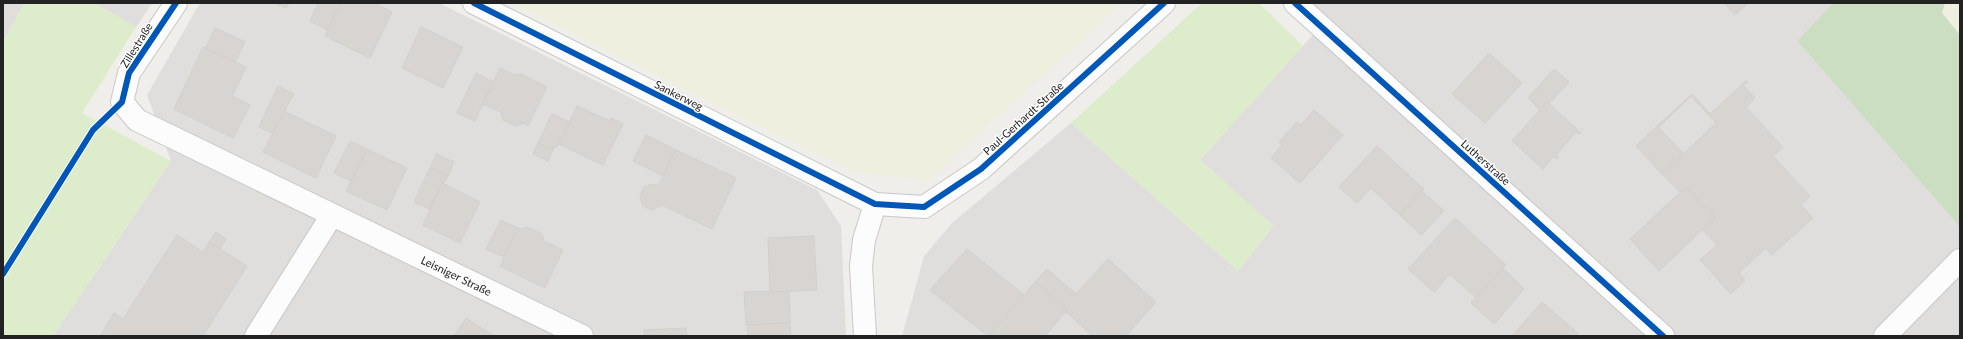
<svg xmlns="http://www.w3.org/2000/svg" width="1963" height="339" font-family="Lato,sans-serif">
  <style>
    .residential { fill: #dfdedc }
    .farmland { fill: #efefdf }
    .grass { fill: #ddeccb }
    .forest { fill: #cbdec1 }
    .building { fill: #d7d4d2; stroke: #d3d0cc }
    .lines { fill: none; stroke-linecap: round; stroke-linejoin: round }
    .minor-casing { stroke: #c9c8c7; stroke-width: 24 }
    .minor { stroke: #fdfcfc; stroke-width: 22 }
    .cycleway-casing { stroke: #fff; stroke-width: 8 }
    .cycleway { stroke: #0057b8; stroke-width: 6 }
    .labels { text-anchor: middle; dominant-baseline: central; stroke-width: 3; stroke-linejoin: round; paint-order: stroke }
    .street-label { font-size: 11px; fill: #222; stroke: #fff }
  </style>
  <rect width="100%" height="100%" fill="#f0eeeb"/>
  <g class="residential">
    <path d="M3 3H25L3 41Z"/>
    <path d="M94 3H152L136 27Z"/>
    <path d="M200 3H439L817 190 841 226 846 336H53L171 161 147 95Z"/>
    <path d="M1312 3H1833L1797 41 1960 227V336H902L924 256 952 223 1071 123 1238 271 1273 226 1200 160 1328 18Z"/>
  </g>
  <g class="farmland">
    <path d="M511 3H1123L929 180 853 172Z"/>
    <path d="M1945 3H1960V35L1942 13Z"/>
  </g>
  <g class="grass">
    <path d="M25 3H94L136 27 82 113 171 161 53 336H3V41Z"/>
    <path d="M1202 3H1259L1303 46 1200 160 1273 226 1238 271 1071 123Z"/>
  </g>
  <path class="forest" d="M1833 3H1945L1942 13 1960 35V227L1797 41Z"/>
  <g class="building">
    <path d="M275 3H289L286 8Z"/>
    <path d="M318 3H341L328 30 310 21Z"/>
    <path d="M341 3H373L392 12 370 58 325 36Z"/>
    <path d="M1724 3H1748L1735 15Z"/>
    <path d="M421 27 463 47 443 88 402 68Z"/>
    <path d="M215 28 245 42 235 62 206 48Z"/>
    <path d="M203 47 246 67 232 96 250 105 233 138 174 109Z"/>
    <path d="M1489 53 1522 83 1485 123 1452 94Z"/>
    <path d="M500 68 515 75 521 74 547 87 528 126 524 123 516 126 503 120 501 112 483 104Z"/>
    <path d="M1554 69 1569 82 1549 104 1547 102 1540 110 1528 98Z"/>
    <path d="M476 73 493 82 475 121 457 113Z"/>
    <path d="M1746 81 1748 82 1743 85 1755 98 1746 107 1783 147 1773 156 1810 196 1801 205 1813 218 1773 254 1772 255 1766 248 1739 273 1745 280 1731 294 1700 260 1717 245 1703 230 1715 218 1686 187 1680 192 1662 174 1716 123 1691 96 1659 127 1657 126 1692 94 1710 114Z"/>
    <path d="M278 86 294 94 272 133 259 127Z"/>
    <path d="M1547 102 1581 133 1579 134 1576 132 1556 155 1558 157 1557 159 1554 156 1543 169 1512 141Z"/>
    <path d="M577 106 610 121 611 118 623 124 603 165 559 144Z"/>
    <path d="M1314 110 1343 135 1300 183 1271 158 1282 145 1279 142 1297 122 1301 125Z"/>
    <path d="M284 111 336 136 316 178 263 152Z"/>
    <path d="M552 114 570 122 559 144 553 150 538 143Z"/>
    <path d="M1657 126 1684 154 1662 174 1636 146Z"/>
    <path d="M646 135 676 150 663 176 633 161Z"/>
    <path d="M350 141 367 149 351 181 334 173Z"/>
    <path d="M538 143 553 150 548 161 533 154Z"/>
    <path d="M1377 146 1424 189 1400 215 1371 188 1357 203 1339 187Z"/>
    <path d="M367 149 407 168 387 210 346 191Z"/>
    <path d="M676 150 736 178 712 229 662 205 652 210 643 206 640 196 644 187 653 184 658 186Z"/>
    <path d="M436 154 454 162 448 176 430 168Z"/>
    <path d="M430 168 448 176 429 209 414 202Z"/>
    <path d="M442 183 480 202 460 243 423 225Z"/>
    <path d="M1686 187 1715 218 1659 271 1630 239Z"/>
    <path d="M1422 191 1444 211 1421 235 1400 215Z"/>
    <path d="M1455 218 1506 265 1476 298 1450 274 1434 292 1408 269Z"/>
    <path d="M501 220 518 228 504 257 486 249Z"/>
    <path d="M527 227 542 234 544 241 563 250 545 288 500 266 518 228 521 229Z"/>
    <path d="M216 232 226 239 220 249 209 242Z"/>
    <path d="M177 235 203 252 209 242 247 266 203 336H100L114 313 123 319Z"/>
    <path d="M814 236 817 290 770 292 768 238Z"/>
    <path d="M967 249 1024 295 988 336 930 290Z"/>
    <path d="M1108 259 1156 302 1126 336H1093L1066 312 1067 310 1035 282 1047 269 1076 294Z"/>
    <path d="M1503 268 1524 289 1494 324 1471 303Z"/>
    <path d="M1035 282 1067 310 1045 336H988Z"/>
    <path d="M770 291V292H789L790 323 746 325 744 292Z"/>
    <path d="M1542 302 1578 333 1576 336H1512Z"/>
    <path d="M466 318 494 336H454Z"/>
    <path d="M790 323 791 336H748L747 325Z"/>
    <path d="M686 328 687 336H645L644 330Z"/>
  </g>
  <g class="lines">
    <defs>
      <g id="minor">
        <path id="s1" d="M176 3 129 73 122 102 137 120 582 336"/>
        <path d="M474 3 875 204 924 207 981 169 1164 3"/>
        <path d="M1295 3 1663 336"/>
        <path d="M256 336 332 215"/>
        <path d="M865 336 861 266 864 240 875 204"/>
        <path d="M1885 336 1960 260"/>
      </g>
    </defs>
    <use href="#minor" class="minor-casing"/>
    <use href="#minor" class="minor"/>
    <defs>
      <g id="cycleway">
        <path d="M474 3 875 204 924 207 981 169 1164 3"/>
        <path d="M1295 3 1663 336"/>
        <path d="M3 274 93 130 122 102 129 73 176 3"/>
      </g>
    </defs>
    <use href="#cycleway" class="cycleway-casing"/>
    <use href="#cycleway" class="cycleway"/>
  </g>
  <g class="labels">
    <g class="street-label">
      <text transform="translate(136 45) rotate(-58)">Zillestraße</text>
      <text transform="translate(679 95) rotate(27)">Sankerweg</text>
      <text transform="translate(1023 118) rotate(-42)">Paul-Gerhardt-Straße</text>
      <text transform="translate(1486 162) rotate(42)">Lutherstraße</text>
      <text stroke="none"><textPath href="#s1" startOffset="493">Leisniger Straße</textPath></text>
    </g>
  </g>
  <rect width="1963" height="339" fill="none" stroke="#222222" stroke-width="8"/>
</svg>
